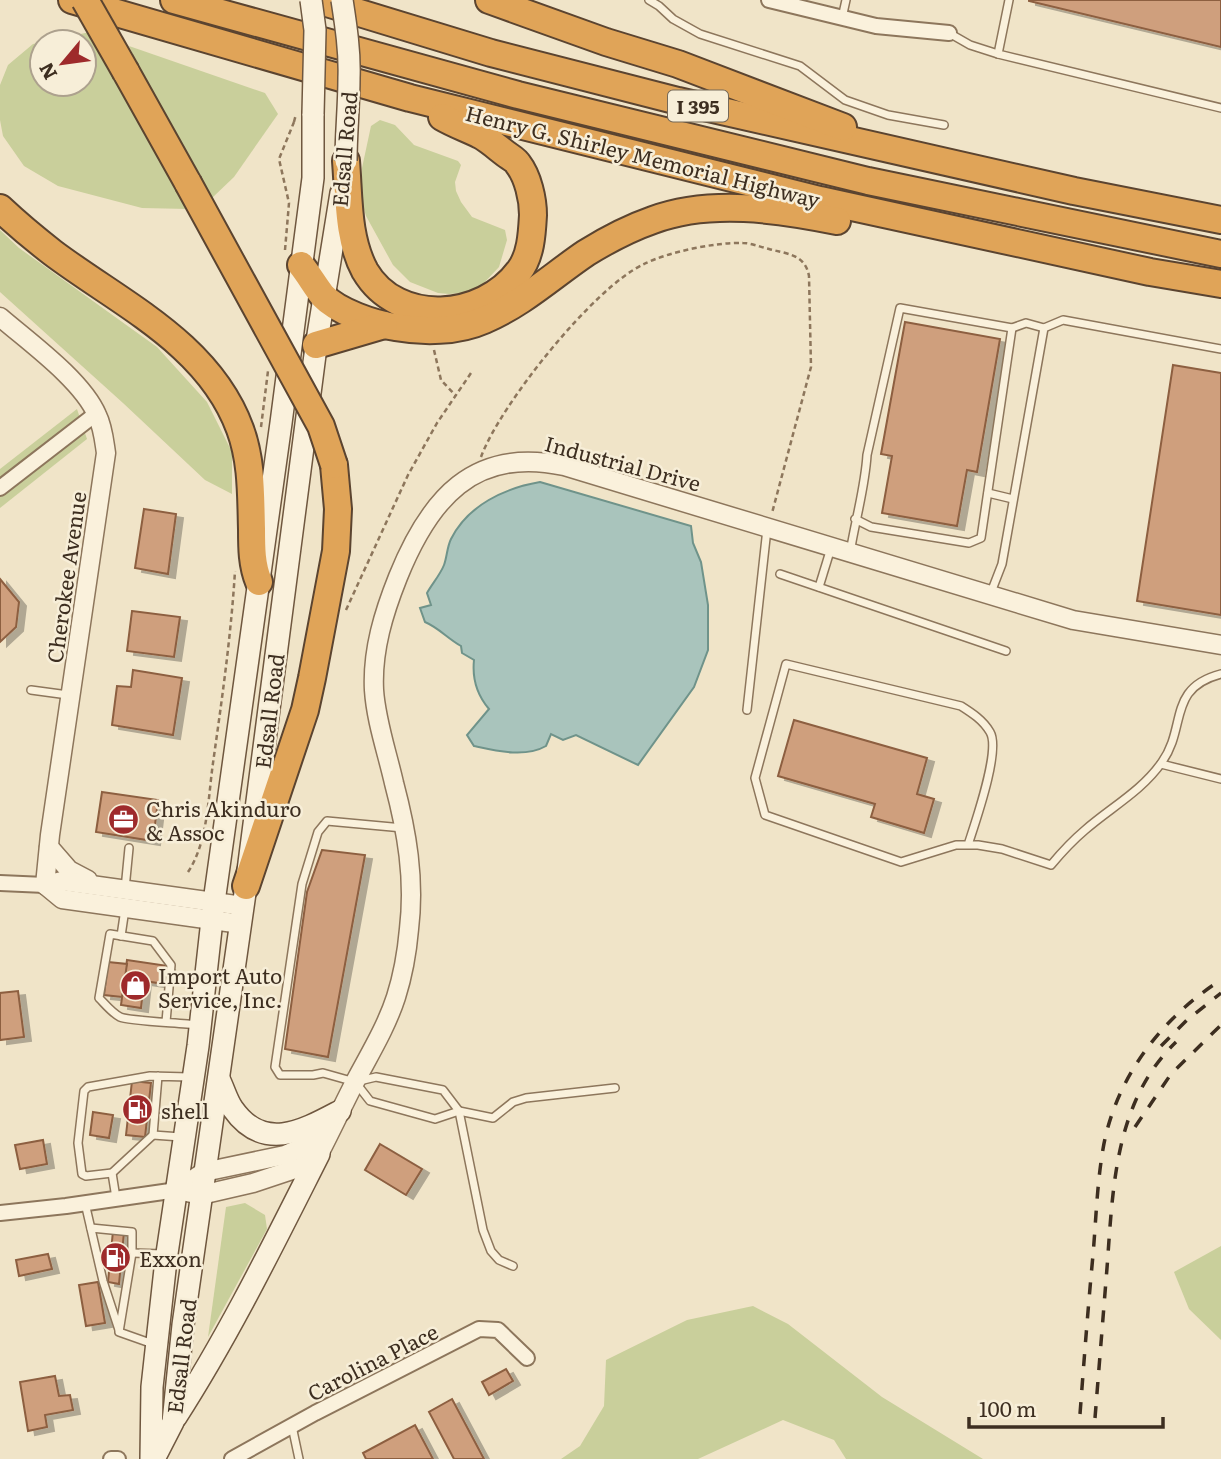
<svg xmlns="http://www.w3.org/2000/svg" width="1221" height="1459" font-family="Literata,serif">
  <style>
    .green { fill: #c9cf9b; fill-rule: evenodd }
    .water { fill: #a9c4bc; stroke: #6f938a; stroke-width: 2 }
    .building { fill: #cf9f7d; stroke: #8d5f41; stroke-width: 2; filter: url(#shadow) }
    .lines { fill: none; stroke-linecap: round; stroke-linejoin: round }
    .service-casing { stroke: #8d765c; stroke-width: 10 }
    .minor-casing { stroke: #8d765c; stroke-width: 18 }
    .tertiary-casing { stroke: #8d765c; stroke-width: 21 }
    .secondary-casing { stroke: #6f573f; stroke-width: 24 }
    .motorway-casing { stroke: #5b4430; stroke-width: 30 }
    .path { stroke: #8d765c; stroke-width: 2.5; stroke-dasharray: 5 3.5; stroke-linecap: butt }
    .service { stroke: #faf1dc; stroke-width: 7 }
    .minor { stroke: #faf1dc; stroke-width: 14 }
    .tertiary { stroke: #faf1dc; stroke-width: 18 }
    .secondary { stroke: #faf1dc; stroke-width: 21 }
    .motorway { stroke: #e0a458; stroke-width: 26 }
    .rail { stroke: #3d2e20; stroke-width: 3.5; stroke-dasharray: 12 12; stroke-linecap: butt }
    .secondary-bridge-casing { stroke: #6f573f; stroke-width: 24; stroke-linecap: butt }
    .motorway-bridge-casing { stroke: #5b4430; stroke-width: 30; stroke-linecap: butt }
    .path-bridge { stroke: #8d765c; stroke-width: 2.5; stroke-dasharray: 5 3.5; stroke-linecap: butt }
    .secondary-bridge { stroke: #faf1dc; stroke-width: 21 }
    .motorway-bridge { stroke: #e0a458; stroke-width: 26 }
    .labels { text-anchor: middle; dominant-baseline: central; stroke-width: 5; stroke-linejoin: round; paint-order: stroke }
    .shield { fill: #f7eed8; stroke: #756857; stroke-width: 2 }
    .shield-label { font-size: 19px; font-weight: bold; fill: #3d2e20 }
    .street-label { font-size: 21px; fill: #3d2e20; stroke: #f7eed8 }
    .poi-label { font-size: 21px; fill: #3d2e20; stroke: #f7eed8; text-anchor: start }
  </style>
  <defs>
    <filter id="shadow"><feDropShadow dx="7" dy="4" stdDeviation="0" flood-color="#0004"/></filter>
  </defs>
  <rect width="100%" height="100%" fill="#f0e4c8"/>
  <g class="green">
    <path d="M90 32 177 192 188 209 142 208 58 186 24 166 3 136 0 120V85L8 65 33 44ZM42 42H84V84H42Z"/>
    <path d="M129 46 265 93 278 114 234 177 212 198 141 72Z"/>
    <path d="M380 120 395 125 414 145 458 161 461 165 455 182 456 191 461 202 472 217 505 230 507 240 499 267 482 285 470 292 449 294 438 293 410 282 393 265 366 216 361 199 362 168 371 126Z"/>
    <path d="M0 230 19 248 157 347 207 402 232 452V494L205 480 123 403 0 292Z"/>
    <path d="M77 409 87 439 0 508V469Z"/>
    <path d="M245 1203 265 1215 267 1229 208 1337 226 1207Z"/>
    <path d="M1221 1246V1340L1189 1309 1174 1272Z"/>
    <path d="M753 1306 788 1324 882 1397 983 1459H846L834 1440 783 1420 698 1459H561L580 1446 604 1406 606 1360 687 1320Z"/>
  </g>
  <path class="water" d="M540 482 691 526 693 543 701 562 708 605V650L694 687 638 765 576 735 563 740 551 734 546 746C525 758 497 751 474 746L467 735 489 709C477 695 472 679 474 660L462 653 461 646C447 638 439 628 425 622L420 608 431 605 427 593C432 584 440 575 444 565 447 557 447 547 451 539 468 505 505 488 540 482Z"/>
  <g class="building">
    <path d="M1029 0H1221V47L1029 1Z"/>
    <path d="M905 322 1000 339 977 472 967 470 957 526 882 513 892 456 881 454Z"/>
    <path d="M1173 365 1221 373V615L1137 601Z"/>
    <path d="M144 509 176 514 168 574 135 568Z"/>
    <path d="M0 579 19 602 16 627 0 642Z"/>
    <path d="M132 611 180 617 174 657 127 651Z"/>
    <path d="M133 670 182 678 173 735 112 725 117 686 131 687Z"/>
    <path d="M794 720 927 758 917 794 934 799 924 833 871 817 875 804 778 776Z"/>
    <path d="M102 792 158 800 153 841 96 832Z"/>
    <path d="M322 850 365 855 328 1057 285 1049 307 892Z"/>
    <path d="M127 960 168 966 164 984 144 981 141 1008 121 1005Z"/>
    <path d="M108 962 127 964 122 997 104 995Z"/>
    <path d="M18 991 24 1037 0 1040V993Z"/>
    <path d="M132 1081 151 1083 145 1137 126 1135Z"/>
    <path d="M93 1112 113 1115 109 1138 90 1135Z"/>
    <path d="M43 1140 47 1164 20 1169 15 1145Z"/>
    <path d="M380 1144 422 1169 406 1195 365 1170Z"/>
    <path d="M113 1231 124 1232 119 1284 108 1282Z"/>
    <path d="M48 1254 52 1269 19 1276 16 1260Z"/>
    <path d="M98 1282 105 1323 86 1326 79 1285Z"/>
    <path d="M506 1369 513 1381 489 1395 482 1382Z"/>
    <path d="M55 1376 59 1396 70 1395 73 1410 45 1415 47 1427 28 1431 20 1382Z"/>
    <path d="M452 1399 484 1459H454L429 1412Z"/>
    <path d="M415 1425 433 1459H366L363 1453Z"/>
  </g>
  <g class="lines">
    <defs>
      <g id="service">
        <path d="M649 0 659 6 673 19 700 34 800 66 845 100 888 115 944 125"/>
        <path d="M1009 0 998 54 1221 108"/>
        <path d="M842 18 846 0"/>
        <path d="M949 33 970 45 998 54"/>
        <path d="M1012 328 1026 323 1044 328"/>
        <path d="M988 493 1013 499"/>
        <path d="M850 553C855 521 865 488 867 455L900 308 1012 328 981 538 969 543 871 527 855 519"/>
        <path d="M780 574 1006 651"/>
        <path d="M819 587 831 548"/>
        <path d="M990 595 1002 564 1044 328 1063 320 1221 349"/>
        <path d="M31 690 68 695"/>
        <path d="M747 710 767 529"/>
        <path d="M1161 764 1221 779"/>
        <path d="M403 828 327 821 318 832 302 884 275 1067 280 1075H313L323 1073 355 1082 376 1077 443 1090 459 1111 483 1230 491 1251 499 1260 513 1266"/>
        <path d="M968 845C975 823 1001 750 990 732 983 720 972 713 961 706L786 664 755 778 765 815 901 862 956 845H978L1002 849 1051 865C1061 853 1072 841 1085 830 1110 808 1142 791 1162 762 1187 727 1167 688 1221 674"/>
        <path d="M125 889 129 848"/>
        <path d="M121 936 125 909"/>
        <path d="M166 1022 171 965 153 941 110 934 99 998C105 1004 112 1013 120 1017 128 1021 183 1023 196 1025"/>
        <path d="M158 1076 153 1135 112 1173 86 1176 82 1174 78 1143 84 1091 88 1087 150 1076 189 1077"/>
        <path d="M356 1083 370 1101 435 1119 459 1111 493 1118 513 1102 526 1098 615 1088"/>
        <path d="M153 1135 181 1137"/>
        <path d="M112 1173 116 1198"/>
        <path d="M85 1203 103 1281 119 1330"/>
        <path d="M91 1228 132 1232V1253L119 1332 153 1344"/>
        <path d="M132 1253 163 1254"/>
        <path d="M292 1426 299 1459"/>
      </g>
      <g id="minor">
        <path d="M769 0 876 26 949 33"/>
        <path d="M0 488 97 413"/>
        <path d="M0 883 45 885"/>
        <path d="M0 1213 66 1206 177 1190"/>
        <path d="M111 1459H118"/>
        <path d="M232 1459 315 1413 479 1329 498 1330 527 1358"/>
      </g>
      <g id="tertiary">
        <path d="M0 317C29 342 82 380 97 415 103 427 104 440 106 453L50 835 45 885"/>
        <path d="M49 847 69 870 88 880"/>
        <path d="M45 885 62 899 241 924"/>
        <path d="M45 885 62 881 243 906"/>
        <path d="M177 1190 201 1195 253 1183 301 1167 319 1154C332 1129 344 1103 357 1078 371 1052 387 1025 396 997 403 975 407 952 409 929 415 879 407 832 394 783 387 752 376 721 374 690 372 650 384 612 398 577 429 500 473 446 564 466L1073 620 1221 645"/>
        <path d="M177 1190 204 1172 285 1155 301 1148 330 1121"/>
      </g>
      <g id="secondary">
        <path d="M219 1079C224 1089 227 1101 233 1109 264 1153 304 1130 340 1111"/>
        <path d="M176 1417C230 1333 274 1243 319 1154"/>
        <path d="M151 1459 152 1387 166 1260 198 1046 214 902 281 423 313 178V114"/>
        <path d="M154 1459 173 1422 183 1325 246 886 316 347 341 193"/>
      </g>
      <g id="motorway">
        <path d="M72 0 410 98 820 200 1150 272 1221 284"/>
        <path d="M174 0 518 95 868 181 1221 254"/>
        <path d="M317 0 491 53 678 101 1074 191 1221 220"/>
        <path d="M489 0 606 42 678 64 843 127"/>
        <path d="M126 72 188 183"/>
        <path d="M346 161C349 197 347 238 365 271 398 327 483 320 519 271 531 256 532 233 533 215 533 199 528 177 518 164 516 160 510 157 506 154 498 148 489 140 480 135 468 129 454 124 442 117"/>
        <path d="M0 208C17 224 35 239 53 253 121 304 209 344 240 429 252 461 251 496 252 529 252 548 252 565 259 582"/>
        <path d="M301 265C309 275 315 286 323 296 338 312 374 324 395 327 423 332 457 332 484 320 522 304 552 276 586 253 607 240 630 228 653 220 710 199 778 209 837 221"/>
        <path d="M316 345 384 325"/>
        <path d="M246 886 305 710 312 678 336 551 338 509 334 465"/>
      </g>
    </defs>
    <use href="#service" class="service-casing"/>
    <use href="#minor" class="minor-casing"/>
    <use href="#tertiary" class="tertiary-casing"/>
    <use href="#secondary" class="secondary-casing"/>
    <use href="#motorway" class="motorway-casing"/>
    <g class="path">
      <path d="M285 250 289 203 279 159 294 122"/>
      <path d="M434 350 441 380 456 396"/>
      <path d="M261 427 268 371"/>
      <path d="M481 457C500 405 594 287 644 264 668 252 716 242 743 243 751 243 760 247 769 249 787 254 805 254 809 276L811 367 772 513"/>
      <path d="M346 610 408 475 437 423 471 373"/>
      <path d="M188 872C208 842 208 798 213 763 222 699 231 636 235 571"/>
    </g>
    <use href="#service" class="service"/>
    <use href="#minor" class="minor"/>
    <use href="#tertiary" class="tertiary"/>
    <use href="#secondary" class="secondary"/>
    <use href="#motorway" class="motorway"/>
    <g class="rail">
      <path d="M1161 1046 1187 1020 1221 993"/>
      <path d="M1135 1127 1171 1074 1221 1025"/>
      <path d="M1080 1414C1084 1361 1088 1308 1093 1255 1096 1220 1097 1184 1103 1149 1115 1079 1161 1018 1221 980"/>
      <path d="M1095 1418C1099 1368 1103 1318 1107 1268 1113 1189 1114 1102 1176 1042"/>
    </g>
    <defs>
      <g id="secondary-bridge">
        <path d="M311 0 315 30 313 114"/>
        <path d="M342 0C346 26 350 52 349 78 349 106 346 133 346 161"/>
      </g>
      <g id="motorway-bridge">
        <path d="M85 0 126 72"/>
        <path d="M188 183 321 426 334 465"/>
      </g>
    </defs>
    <use href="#secondary-bridge" class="secondary-bridge-casing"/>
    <use href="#motorway-bridge" class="motorway-bridge-casing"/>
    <path class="path-bridge" d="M294 122 296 114"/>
    <use href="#secondary-bridge" class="secondary-bridge"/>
    <use href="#motorway-bridge" class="motorway-bridge"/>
  </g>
  <defs>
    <symbol id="office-disc" viewBox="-11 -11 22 22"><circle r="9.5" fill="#9e2a2b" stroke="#f7eed8"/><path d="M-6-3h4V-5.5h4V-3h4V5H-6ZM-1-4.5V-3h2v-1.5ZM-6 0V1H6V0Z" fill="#fff"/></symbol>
    <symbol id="shop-disc" viewBox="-11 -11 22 22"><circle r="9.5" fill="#9e2a2b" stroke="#f7eed8"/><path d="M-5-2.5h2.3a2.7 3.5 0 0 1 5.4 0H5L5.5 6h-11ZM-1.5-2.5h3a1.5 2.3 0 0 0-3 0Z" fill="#fff"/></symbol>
    <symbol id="fuel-disc" viewBox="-11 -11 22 22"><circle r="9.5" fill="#9e2a2b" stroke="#f7eed8"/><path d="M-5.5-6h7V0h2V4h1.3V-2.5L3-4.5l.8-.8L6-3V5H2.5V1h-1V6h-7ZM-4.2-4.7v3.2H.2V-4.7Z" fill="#fff"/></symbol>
  </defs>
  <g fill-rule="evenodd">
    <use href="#office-disc" x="106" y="802" width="35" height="35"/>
    <use href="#shop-disc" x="118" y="968" width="35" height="35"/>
    <use href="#fuel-disc" x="120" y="1092" width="35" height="35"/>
    <use href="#fuel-disc" x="98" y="1240" width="35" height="35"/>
  </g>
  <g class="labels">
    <rect class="shield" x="668" y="90.5" width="60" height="31" rx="5"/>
    <g class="shield-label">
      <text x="698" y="106">I 395</text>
    </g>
    <g class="street-label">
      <text transform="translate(343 149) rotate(-85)">Edsall Road</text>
      <text transform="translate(643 155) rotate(14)">Henry G. Shirley Memorial Highway</text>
      <text transform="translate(623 462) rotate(15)">Industrial Drive</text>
      <text transform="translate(65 577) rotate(-82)">Cherokee Avenue</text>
      <text transform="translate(268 711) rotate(-83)">Edsall Road</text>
      <text transform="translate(180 1356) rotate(-83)">Edsall Road</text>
      <text transform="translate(372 1361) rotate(-27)">Carolina Place</text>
    </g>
    <g class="poi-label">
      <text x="146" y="807">Chris Akinduro<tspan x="146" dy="24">&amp; Assoc</tspan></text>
      <text x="158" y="974">Import Auto<tspan x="158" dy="24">Service, Inc.</tspan></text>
      <text x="161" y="1109">shell</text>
      <text x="139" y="1257">Exxon</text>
    </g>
  </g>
  <g transform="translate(63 63) rotate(241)"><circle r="33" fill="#f7eed8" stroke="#ada18e" stroke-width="2"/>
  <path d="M0-5L12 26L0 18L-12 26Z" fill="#9e2a2b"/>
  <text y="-10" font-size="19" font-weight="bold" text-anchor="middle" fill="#3d2e20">N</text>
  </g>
  <path d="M969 1417v10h194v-10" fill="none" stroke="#3d2e20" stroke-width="3.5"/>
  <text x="979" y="1417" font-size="21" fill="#3d2e20" stroke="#f7eed8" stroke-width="5" paint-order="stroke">100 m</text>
</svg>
